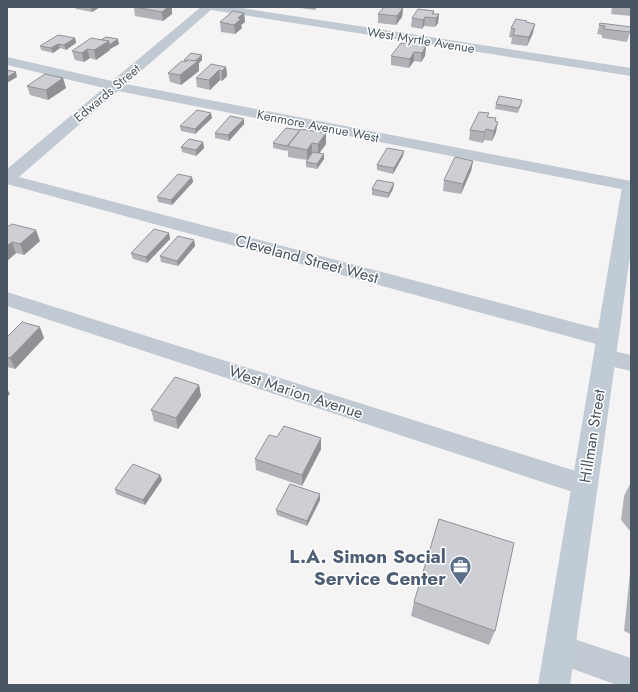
<svg xmlns="http://www.w3.org/2000/svg" width="638" height="692" font-family="Jost,sans-serif">
  <style>
    .lines { fill: none; stroke-linecap: round; stroke-linejoin: round }
    .street { fill: #c1cad2; fill-rule: evenodd }
    .secondary { fill: #c1cbd6; fill-rule: evenodd }
    .wall { fill: #b0b2b7 }
    .shaded-wall { fill: #909195 }
    .building { fill: #cdcfd5; stroke: #909195 }
    .labels { text-anchor: middle; dominant-baseline: central; stroke-width: 3; stroke-linejoin: round; paint-order: stroke }
    .far-street-label { font-size: 13px; fill: #4a5661; stroke: #fff }
    .street-label { font-size: 16px; fill: #4a5661; stroke: #fff }
    .near-service-label { font-size: 19px; font-weight: bold; fill: #4e5e75; stroke: #fff; text-anchor: end }
  </style>
  <rect width="100%" height="100%" fill="#f5f3f3"/>
  <g class="lines">
    <g class="street">
      <path d="M201 7H235L631 68V76L211 10 126 84 631 181V191L118 91 19 177 607 331 615 334 618 339 615 344 607 347 7 184V169L104 88 7 65V57L112 81Z"/>
      <path d="M7 292 585 474 594 477 598 485 594 493 585 496 7 306Z"/>
      <path d="M605 349 631 355V371L597 363 594 357 597 351Z"/>
      <path d="M559 634 631 658V685H617L548 660 544 649 548 638Z"/>
    </g>
    <path class="secondary" d="M631 182V249L570 685H538L622 187 625 183Z"/>
  </g>
  <g class="wall">
    <path d="M75 7H100L92 12 76 9Z"/>
    <path d="M134 7H172V14L163 21 135 16Z"/>
    <path d="M274 7H284L283 8Z"/>
    <path d="M300 7H318L315 10 300 8Z"/>
    <path d="M612 7H631V16L611 14Z"/>
    <path d="M403 8 402 17 396 25 378 23V14Z"/>
    <path d="M434 11V14H439L438 23 435 27 424 26 422 29 411 27 412 18Z"/>
    <path d="M244 13 245 22 241 25 242 28 235 34 221 32 220 22Z"/>
    <path d="M527 23 533 33 527 46 511 44 512 38 509 37 511 28Z"/>
    <path d="M600 23 631 29 627 42 602 38V35L597 34Z"/>
    <path d="M75 38 76 43 66 50 60 48 53 53 41 50 40 46Z"/>
    <path d="M101 40 119 44 110 49V50L96 60 90 58 84 62 75 60 72 51Z"/>
    <path d="M426 40 425 56 421 62 414 61 409 68 391 65V56L410 44Z"/>
    <path d="M184 60H202L199 63V71L181 85 170 82 168 73 185 61Z"/>
    <path d="M226 67 227 76 222 81 220 80 210 90 197 87 196 78Z"/>
    <path d="M63 78 66 88 48 100 30 95 27 86Z"/>
    <path d="M522 100 521 105 518 113 495 109 496 104Z"/>
    <path d="M488 117 496 118V132L492 141 484 140 483 143 469 140 470 130Z"/>
    <path d="M212 118 195 134 181 131 180 126Z"/>
    <path d="M244 119V124L229 141 215 138V133Z"/>
    <path d="M286 128 326 144 319 153 324 154V159L317 169 306 167V162L307 160 288 157V150L287 151 273 148V143Z"/>
    <path d="M203 142 204 148 196 156 182 152 181 147Z"/>
    <path d="M404 151 403 156 393 174 377 170V165Z"/>
    <path d="M473 161 471 171 461 194 443 191 444 180Z"/>
    <path d="M192 177 193 182 172 205 158 202 157 197Z"/>
    <path d="M394 183 393 189 388 198 372 195V189Z"/>
    <path d="M7 227 40 241 24 255 16 253 7 261Z"/>
    <path d="M169 233 170 239 147 263 133 259 131 253Z"/>
    <path d="M194 240 195 246 178 266 161 262 160 256Z"/>
    <path d="M7 337 44 338 15 369 7 367Z"/>
    <path d="M199 385 201 396 178 429 154 421 151 410Z"/>
    <path d="M321 449 302 486 256 470 255 459Z"/>
    <path d="M160 475 162 480 145 505 116 494 115 489Z"/>
    <path d="M631 482V532L621 520 624 496Z"/>
    <path d="M320 500 307 526 277 515 276 510Z"/>
    <path d="M631 563V634L624 631Z"/>
    <path d="M414 602 495 631 489 645 411 616Z"/>
  </g>
  <g class="shaded-wall">
    <path d="M91 7H100L92 12Z"/>
    <path d="M168 7H172V14L163 21 162 12Z"/>
    <path d="M403 8 402 17 396 25 397 16Z"/>
    <path d="M244 13 245 22 241 25 242 28 235 34 234 25 238 18Z"/>
    <path d="M439 14 438 23 435 27 436 18Z"/>
    <path d="M425 17 424 26 422 29 423 20Z"/>
    <path d="M535 24 533 33 527 46 529 37Z"/>
    <path d="M75 38 76 43 66 50 64 45Z"/>
    <path d="M118 39 119 44 110 49V50L96 60 94 50 109 41Z"/>
    <path d="M426 40 425 48 426 46 425 56 421 62 422 46Z"/>
    <path d="M58 44 60 48 53 53 51 48Z"/>
    <path d="M87 49 90 58 84 62 82 53Z"/>
    <path d="M414 52V61L409 68 410 59Z"/>
    <path d="M202 55V60L199 63V71L181 85 180 75Z"/>
    <path d="M226 67 227 76 222 81V71Z"/>
    <path d="M219 70 220 80 210 90 209 80Z"/>
    <path d="M16 72 17 77 7 83V77Z"/>
    <path d="M63 78 66 88 48 100 46 90Z"/>
    <path d="M211 113 212 118 195 134V129Z"/>
    <path d="M244 119V124L229 141 228 135Z"/>
    <path d="M498 122 496 132 492 141 494 131Z"/>
    <path d="M486 129 484 140 483 143 485 132Z"/>
    <path d="M326 133V144L318 155V144Z"/>
    <path d="M203 142 204 148 196 156V150Z"/>
    <path d="M312 143V153L307 160V150Z"/>
    <path d="M404 151 403 156 393 174 394 168Z"/>
    <path d="M324 154V159L317 169V164Z"/>
    <path d="M473 161 471 171 461 194 463 184Z"/>
    <path d="M192 177 193 182 172 205 171 200Z"/>
    <path d="M394 183 393 189 388 198 389 193Z"/>
    <path d="M36 230 40 241 24 255 20 244Z"/>
    <path d="M169 233 170 239 147 263 146 257Z"/>
    <path d="M194 240 195 246 178 266 177 261Z"/>
    <path d="M12 242 16 253 7 261V246Z"/>
    <path d="M40 327 44 338 15 369 10 358Z"/>
    <path d="M199 385 201 396 178 429 176 418Z"/>
    <path d="M7 389 10 394 7 397Z"/>
    <path d="M321 438V449L302 486V475Z"/>
    <path d="M160 475 162 480 145 505 143 500Z"/>
    <path d="M320 494V500L307 526V521Z"/>
  </g>
  <g class="building">
    <path d="M135 7H168L162 12Z"/>
    <path d="M384 7H393L403 8 397 16 378 14Z"/>
    <path d="M418 9 434 11 432 14H439L436 18 425 17 423 20 412 18Z"/>
    <path d="M233 11 244 13 238 18 241 19 234 25 220 22Z"/>
    <path d="M516 19 527 21 526 22 535 24 529 37 513 35 515 29 511 28Z"/>
    <path d="M600 23 631 27V29L630 32 604 29 605 26 599 25Z"/>
    <path d="M58 35 75 38 64 45 58 44 51 48 40 46Z"/>
    <path d="M106 37 118 39 109 45V41L101 40Z"/>
    <path d="M91 38 109 41 94 50 87 49 82 53 72 51Z"/>
    <path d="M414 38 426 40 422 46H426L422 53 414 52 410 59 391 56 401 43 410 44Z"/>
    <path d="M191 53 202 55 195 61 184 60Z"/>
    <path d="M188 60 198 61 180 75 168 73 182 61 185 62Z"/>
    <path d="M211 64 226 67 222 71 219 70 209 80 196 78Z"/>
    <path d="M7 70 16 72 7 77Z"/>
    <path d="M45 74 63 78 46 90 27 86Z"/>
    <path d="M499 96 522 100 519 108 496 104Z"/>
    <path d="M197 110 211 113 195 129 180 126Z"/>
    <path d="M479 112 489 113 487 117 496 118 495 121 498 122 494 131 486 129 485 132 470 130Z"/>
    <path d="M230 116 244 119 228 135 215 133Z"/>
    <path d="M286 128 300 130 287 146 273 143Z"/>
    <path d="M301 129 326 133 318 144 312 143 307 150 288 146Z"/>
    <path d="M189 139 203 142 196 150 181 147Z"/>
    <path d="M387 148 404 151 394 168 377 165Z"/>
    <path d="M313 152 324 154 317 164 306 162Z"/>
    <path d="M455 157 473 161 463 184 444 180Z"/>
    <path d="M178 174 192 177 171 200 157 197Z"/>
    <path d="M377 180 394 183 389 193 372 189Z"/>
    <path d="M12 224 36 230 20 244 12 242 7 246V227Z"/>
    <path d="M154 229 169 233 146 257 131 253Z"/>
    <path d="M178 236 194 240 177 261 160 256Z"/>
    <path d="M22 322 40 327 10 358 7 357V337Z"/>
    <path d="M175 377 199 385 176 418 151 410Z"/>
    <path d="M284 426 321 438 302 475 255 459 269 435 277 437Z"/>
    <path d="M133 464 160 475 143 500 115 489Z"/>
    <path d="M290 484 320 494 307 521 276 510Z"/>
    <path d="M439 519 514 543 495 631 414 602Z"/>
  </g>
  <defs>
    <symbol id="office-pin" viewBox="-11 -11 22 30"><path d="M0 17L-7.5 6A9.5 9.5 0 1 1 7.5 6Z" fill="#5c6f8a" stroke="#fff"/><path d="M-6-3h4V-5.5h4V-3h4V5H-6ZM-1-4.5V-3h2v-1.5ZM-6 0V1H6V0Z" fill="#fff"/></symbol>
  </defs>
  <g fill-rule="evenodd">
    <use href="#office-pin" x="448" y="554" width="25" height="34"/>
  </g>
  <g class="labels">
    <g class="far-street-label">
      <text transform="translate(421 40) rotate(9)">West Myrtle Avenue</text>
      <text transform="translate(107 93) rotate(-40)">Edwards Street</text>
      <text transform="translate(318 126) rotate(11)">Kenmore Avenue West</text>
    </g>
    <g class="street-label">
      <text transform="translate(307 259) rotate(15)">Cleveland Street West</text>
      <text transform="translate(296 392) rotate(18)">West Marion Avenue</text>
      <text transform="translate(592 436) rotate(-81)">Hillman Street</text>
    </g>
    <g class="near-service-label">
      <text x="446" y="556">L.A. Simon Social<tspan x="446" dy="22">Service Center</tspan></text>
    </g>
  </g>
  <rect width="638" height="692" fill="none" stroke="#4a5661" stroke-width="16"/>
</svg>
